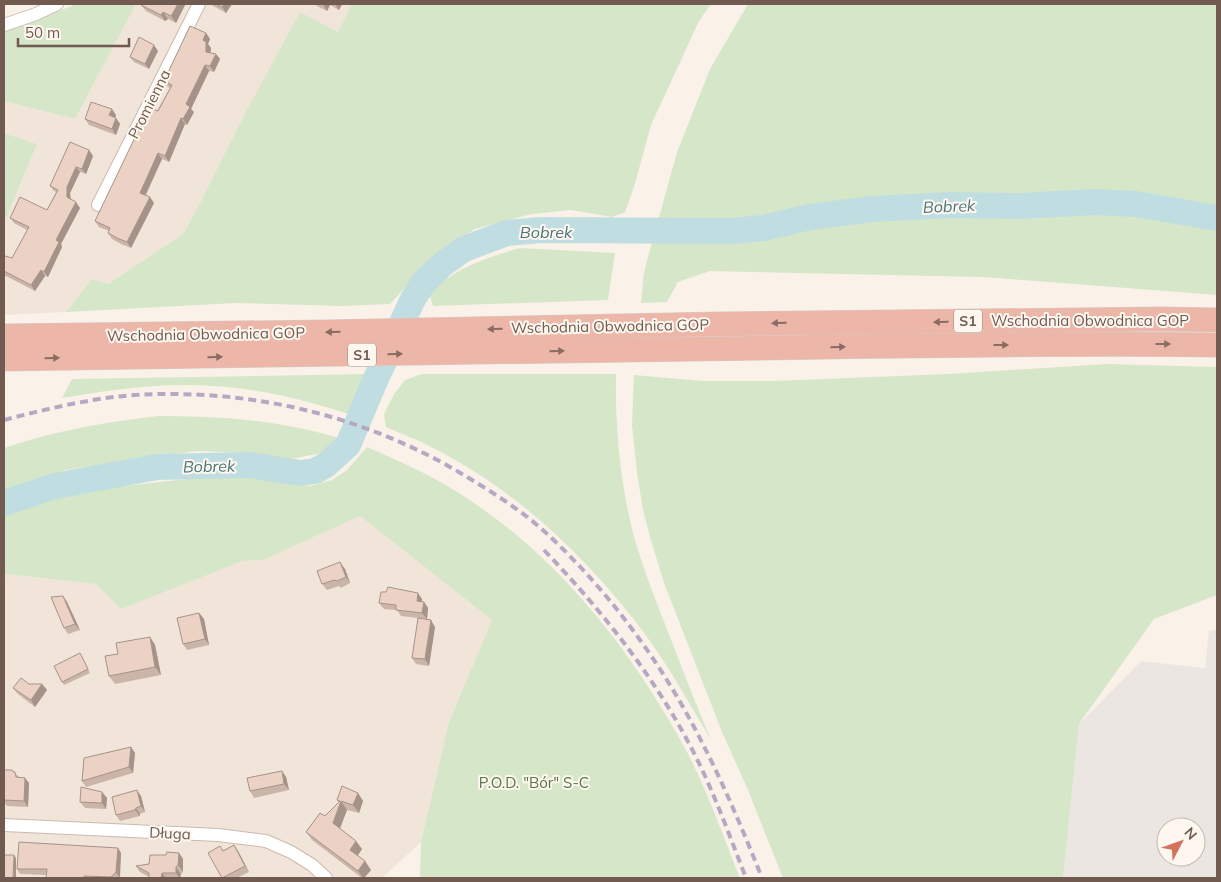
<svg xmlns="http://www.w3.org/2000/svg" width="1221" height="882" font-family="Mulish,sans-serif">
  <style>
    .residential { fill: #f1e4d8 }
    .industrial { fill: #ebe6e2; fill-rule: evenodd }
    .green { fill: #d6e6c9 }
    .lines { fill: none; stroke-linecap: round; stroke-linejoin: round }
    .river { stroke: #c0dee1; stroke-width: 26 }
    .minor-casing { stroke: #cbbab0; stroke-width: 14 }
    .motorway-casing { stroke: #d7d1ce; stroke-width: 25 }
    .minor { stroke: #fff; stroke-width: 12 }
    .motorway { stroke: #ecb6a8; stroke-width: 24 }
    .rail { stroke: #b5a8c3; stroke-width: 4; stroke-dasharray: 8 5; stroke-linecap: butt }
    .wall { fill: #cbb5a9 }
    .shaded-wall { fill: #a59389 }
    .building { fill: #ecd2c4; stroke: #a59389 }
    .oneway { fill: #8a6c62 }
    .labels { text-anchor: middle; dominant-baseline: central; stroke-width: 4; stroke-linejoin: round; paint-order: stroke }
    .shield { fill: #fdf7ef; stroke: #9b8980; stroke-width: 1 }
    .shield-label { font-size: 14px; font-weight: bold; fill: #715a50 }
    .street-label { font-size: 15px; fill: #715a50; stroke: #fdf7ef }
    .park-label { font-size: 15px; fill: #597649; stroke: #fdf7ef }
    .water-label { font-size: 16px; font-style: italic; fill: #49757b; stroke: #fdf7ef }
  </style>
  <rect width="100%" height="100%" fill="#faf2e9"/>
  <g class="residential">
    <path d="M136 4H352L338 32 300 12 198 207 183 234 108 284 92 279 66 312 4 315V223L37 144 4 133V101L75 119Z"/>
    <path d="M360 516 492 620 449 722 421 842 382 878H4V584L6 574 96 584 242 561 263 560Z"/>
  </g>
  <path class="industrial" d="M1217 630V878H1063L1079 724 1141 661 1205 668 1209 631ZM1166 827H1196V857H1166Z"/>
  <g class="green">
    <path d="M73 4H136L75 119 4 101V31L72 6Z"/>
    <path d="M352 4H711L699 21 651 125 634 187 625 212 612 217 571 210 532 214 475 229 432 258 390 304 341 306 236 303 66 312 92 279 108 284 183 234 198 207 245 114 300 12 338 32Z"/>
    <path d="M748 4H1217V295L983 277 710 271 678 282 667 302 641 303 644 272 677 152 710 69Z"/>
    <path d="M4 133 37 144 4 223Z"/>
    <path d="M520 248 615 253 608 300 433 306 429 293C457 267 485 258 520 248Z"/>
    <path d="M1106 364 1217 367V595L1154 619 1079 724 1063 878H783L748 790 722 732 664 583 650 537 643 510 637 473 632 425 634 375 702 381H773L949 374Z"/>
    <path d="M369 374 351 415C299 397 242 385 187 385 145 385 103 391 62 398L72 379Z"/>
    <path d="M422 374H616C615 427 620 481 633 533 641 562 652 591 663 619 679 660 694 700 711 740 689 703 668 665 642 630 586 556 515 489 431 447 417 439 401 434 386 427L384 414 394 394 405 380Z"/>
    <path d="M158 416C219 416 280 420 339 438L327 452 291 459 249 453 197 451 66 470 4 492V448C54 431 105 422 158 416Z"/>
    <path d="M367 447C394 459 423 471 449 487 553 549 630 647 687 752 708 792 723 836 740 878H420L421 842 449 722 492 620 360 516 263 560 242 561 121 609 96 584 6 574 4 584V515L57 497 98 489 195 478 243 476 310 486 332 480 347 470Z"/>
  </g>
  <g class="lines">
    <path class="river" d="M4 503 55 486 157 467 248 465 301 473 315 471 326 465 348 445 374 383 413 299 424 282 443 264 464 249 507 233 541 230 732 231 763 228 810 217 872 209 950 205 1020 206 1095 202 1136 204 1217 218"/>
    <defs>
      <g id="minor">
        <path d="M4 25 36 14 57 4"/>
        <path d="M98 205 199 4"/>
        <path d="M4 825 218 835 266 841 291 852 312 865 326 878"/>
      </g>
      <g id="motorway">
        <path d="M4 336 325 332 719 324 1161 319 1217 320"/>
        <path d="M4 359C278 356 553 350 827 347 957 345 1087 343 1217 345"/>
      </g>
    </defs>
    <use href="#minor" class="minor-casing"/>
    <use href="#motorway" class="motorway-casing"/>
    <use href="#minor" class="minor"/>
    <use href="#motorway" class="motorway"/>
    <g class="rail">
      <path d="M4 420C47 409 91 398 135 395 254 388 371 417 472 480 497 495 523 512 545 532 580 564 612 601 640 640 693 713 729 795 762 878"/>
      <path d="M544 550C603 612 656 678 695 755 715 795 730 837 746 878"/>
    </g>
  </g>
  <g class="wall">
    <path d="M142 4H184L185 5 176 23 168 19 165 21 146 11 141 5Z"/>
    <path d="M210 4H232L226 13Z"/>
    <path d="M315 4H342L339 10 330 5 327 11 317 6Z"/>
    <path d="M206 33 210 39 208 44 211 48 210 53 216 54 220 59 214 72 209 71 191 109 194 112 187 125 185 124 169 162 162 159 146 195 154 203 131 248 121 244 112 239 108 233 109 231 99 227 95 221 170 88 168 87 164 81Z"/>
    <path d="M158 51 149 69 134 62 130 57Z"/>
    <path d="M116 115 115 117 120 124 116 135 89 125 85 119Z"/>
    <path d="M89 150 93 156 86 174 80 172 70 193 71 200 80 208 61 244 62 247 48 277 45 276 35 291 4 275V258H12L27 230 14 223 10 218 47 210 56 192 54 191 50 186Z"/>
    <path d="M345 569 350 583 341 588 339 586 327 590 322 584Z"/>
    <path d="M63 596 67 602 80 630 68 634 64 628Z"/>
    <path d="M422 599V602H424L428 608 427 619 401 616 397 610 384 609 379 603Z"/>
    <path d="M199 613 204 619 209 645 187 650 183 644Z"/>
    <path d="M435 627 429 666 416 664 412 658Z"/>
    <path d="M150 637 155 645 161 675 115 684 109 676 118 654Z"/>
    <path d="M82 656 90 673 64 685 62 682Z"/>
    <path d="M29 684H42L47 690 35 707 18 694 13 688Z"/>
    <path d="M131 747 135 753 133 773 86 787 82 781Z"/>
    <path d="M4 770H12L19 777 25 778 29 783 28 807 7 806 5 803H4Z"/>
    <path d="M282 771 286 777 289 790 254 798 250 791Z"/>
    <path d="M102 792 107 798 106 809 85 808 80 802Z"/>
    <path d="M358 793 363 801 359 813 347 810 340 828 362 849 358 855 371 870 364 878H362L312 840 306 832 339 803 337 800Z"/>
    <path d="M141 796 145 812 140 814V816L120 821 116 815Z"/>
    <path d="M234 845 238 851 249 872 237 878H222L223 851Z"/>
    <path d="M118 848 121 853 119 878H46V875L20 874 17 869Z"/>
    <path d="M179 853 183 859V872L181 874 180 878H149V877L140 872 136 866 149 864 166 855Z"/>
  </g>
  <g class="shaded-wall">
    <path d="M178 4H184L185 5 176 23 171 16Z"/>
    <path d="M224 4H232L226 13 222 7Z"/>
    <path d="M323 4H329L330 5 327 11Z"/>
    <path d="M335 4H342L339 10Z"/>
    <path d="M163 12 168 19 165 21 161 15Z"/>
    <path d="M206 33 210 39 208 44 211 48 210 58 206 52 203 40Z"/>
    <path d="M154 45 158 51 149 69 145 64Z"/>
    <path d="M216 54 220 59 214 72 210 66Z"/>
    <path d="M205 65 209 71 191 109 194 112 187 125 183 119 186 104Z"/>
    <path d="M112 109 116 115 114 121 109 115Z"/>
    <path d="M116 118 120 124 116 135 112 129Z"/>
    <path d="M181 118 185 124 169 162 165 156Z"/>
    <path d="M89 150 93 156 86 174 82 169Z"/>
    <path d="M158 153 162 159 144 198 140 193Z"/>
    <path d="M76 167 80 172 70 193 71 203 67 197V187Z"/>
    <path d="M150 197 154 203 131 248 127 242Z"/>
    <path d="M76 202 80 208 61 244 62 247 48 277 44 272 56 240Z"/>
    <path d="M41 270 45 276 35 291 31 285Z"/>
    <path d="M340 562 345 569 350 583 346 577Z"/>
    <path d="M418 593 422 599 421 607 417 601Z"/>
    <path d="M63 596 67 602 80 630 75 624Z"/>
    <path d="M424 602 428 608 427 619 422 613Z"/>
    <path d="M199 613 204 619 209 645 205 639Z"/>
    <path d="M431 620 435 627 429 666 425 659Z"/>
    <path d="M150 637 155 645 161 675 155 667Z"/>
    <path d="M42 684 47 690 35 707 31 700Z"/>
    <path d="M131 747 135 753 133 773 129 767Z"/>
    <path d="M282 771 286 777 289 790 284 784Z"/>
    <path d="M25 778 29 783 28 807 24 801Z"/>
    <path d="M137 790 141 796 145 812 141 806Z"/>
    <path d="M102 792 107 798 106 809 102 803Z"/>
    <path d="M358 793 363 801 359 813 353 805Z"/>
    <path d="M341 801 347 810 339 831 333 823Z"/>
    <path d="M136 808 140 814V816L135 810Z"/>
    <path d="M356 841 362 849 356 858 350 850Z"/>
    <path d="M234 845 238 851 249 872 245 866Z"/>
    <path d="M118 848 121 853 120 878 116 872Z"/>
    <path d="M179 853 183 859V872L178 865Z"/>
    <path d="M14 855 16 858V878H13Z"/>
    <path d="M365 861 371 870 364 878H363L358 871Z"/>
    <path d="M176 867 181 874 180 878H179L176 873Z"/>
    <path d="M162 873 166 878H161Z"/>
  </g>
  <g class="building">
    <path d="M142 4H178L171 16 163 12 161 15 141 5Z"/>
    <path d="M216 4H224L222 7Z"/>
    <path d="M190 26 206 33 203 40 206 42V52L216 54 210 66 205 65 186 104 190 107 183 119 181 118 165 156 158 153 140 193 150 197 127 242 117 238 108 233 110 228 95 221 149 108 158 111 172 85 164 81Z"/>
    <path d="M139 37 154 45 145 64 130 57Z"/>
    <path d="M91 102 112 109 109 115 116 118 112 129 85 119Z"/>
    <path d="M70 142 89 150 82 169 76 167 67 187V197L76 202 56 240 59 242 44 272 41 270 31 285 4 271V258L5 256 12 258 29 227 10 218 20 197 47 210 58 190 50 186Z"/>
    <path d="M340 562 346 577 337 581 334 580 322 584 317 571Z"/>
    <path d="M388 587 418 593 417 601 424 602 422 613 396 610V605L379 603 381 592H386Z"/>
    <path d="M63 596 75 624 64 628 51 597Z"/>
    <path d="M199 613 205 639 183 644 177 618Z"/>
    <path d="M418 618 431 620 425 659 412 658Z"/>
    <path d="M150 637 155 667 109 676 105 656 118 654 116 643Z"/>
    <path d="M80 653 88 669 62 682 54 666Z"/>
    <path d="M21 678 29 684H42L31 700 13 688Z"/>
    <path d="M131 747 129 767 82 781 84 758Z"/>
    <path d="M4 770H12L13 772H15L16 777 25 778 24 801 4 800Z"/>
    <path d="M282 771 284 784 250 791 247 778Z"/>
    <path d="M342 786 358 793 353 805 341 801 333 823 356 841 350 850 365 861 358 871 306 832 320 813 325 816 340 801 337 800Z"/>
    <path d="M81 787 102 792V803L80 802Z"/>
    <path d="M137 790 141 806 136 808 135 810 116 815 112 797Z"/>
    <path d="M19 842 118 848 116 872 111 877 84 876V878H46L47 869H17Z"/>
    <path d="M234 845 245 866 222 878 208 853 220 846 223 851Z"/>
    <path d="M167 852 179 853 178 865 176 867V873H162L161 878H149V873L136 866 149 864 150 855H166Z"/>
    <path d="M4 855H14L13 878H4Z"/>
  </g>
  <defs><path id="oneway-solid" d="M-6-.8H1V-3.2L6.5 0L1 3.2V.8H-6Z" transform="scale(1.25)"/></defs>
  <g class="oneway">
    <use href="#oneway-solid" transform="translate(941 322) rotate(179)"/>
    <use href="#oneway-solid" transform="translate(779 323) rotate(179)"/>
    <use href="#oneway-solid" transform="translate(495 329) rotate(179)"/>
    <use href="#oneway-solid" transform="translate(333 332) rotate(179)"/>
    <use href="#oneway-solid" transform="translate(1163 344)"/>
    <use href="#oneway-solid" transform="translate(1001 345)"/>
    <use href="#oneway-solid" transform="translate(838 347) rotate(-1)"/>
    <use href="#oneway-solid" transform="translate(557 351) rotate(-1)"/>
    <use href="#oneway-solid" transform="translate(395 354) rotate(-1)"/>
    <use href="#oneway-solid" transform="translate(215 357) rotate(-1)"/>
    <use href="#oneway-solid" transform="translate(52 358) rotate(-1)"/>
  </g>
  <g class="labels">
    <g class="shield">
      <rect x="954" y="309.5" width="28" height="23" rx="4"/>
      <rect x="348" y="343.5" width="28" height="23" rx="4"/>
    </g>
    <g class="shield-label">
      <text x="968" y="321">S1</text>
      <text x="362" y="355">S1</text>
    </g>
    <g class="street-label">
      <text transform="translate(149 104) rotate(-63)">Promienna</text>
      <text x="1090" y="320">Wschodnia Obwodnica GOP</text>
      <text transform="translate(610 326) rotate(-1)">Wschodnia Obwodnica GOP</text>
      <text transform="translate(206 334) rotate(-1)">Wschodnia Obwodnica GOP</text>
      <text transform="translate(170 833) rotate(3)">Długa</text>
    </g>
    <g class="park-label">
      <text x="534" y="782">P.O.D. "Bór" S-C</text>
    </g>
    <g class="water-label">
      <text transform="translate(949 206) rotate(-2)">Bobrek</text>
      <text x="546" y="232">Bobrek</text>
      <text transform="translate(209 466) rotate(-1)">Bobrek</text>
    </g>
  </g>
  <rect width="1221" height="882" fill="none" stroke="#715a50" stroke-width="10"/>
  <g transform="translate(1181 842) rotate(49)"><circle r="24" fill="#fdf7ef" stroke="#c5b8af"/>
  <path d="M0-4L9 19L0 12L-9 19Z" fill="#d4725e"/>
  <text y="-8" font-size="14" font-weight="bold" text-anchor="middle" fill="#715a50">N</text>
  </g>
  <path d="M18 38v8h111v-8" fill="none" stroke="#715a50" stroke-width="2.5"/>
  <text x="25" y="38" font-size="15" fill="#715a50" stroke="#fdf7ef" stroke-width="4" paint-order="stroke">50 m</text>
</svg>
